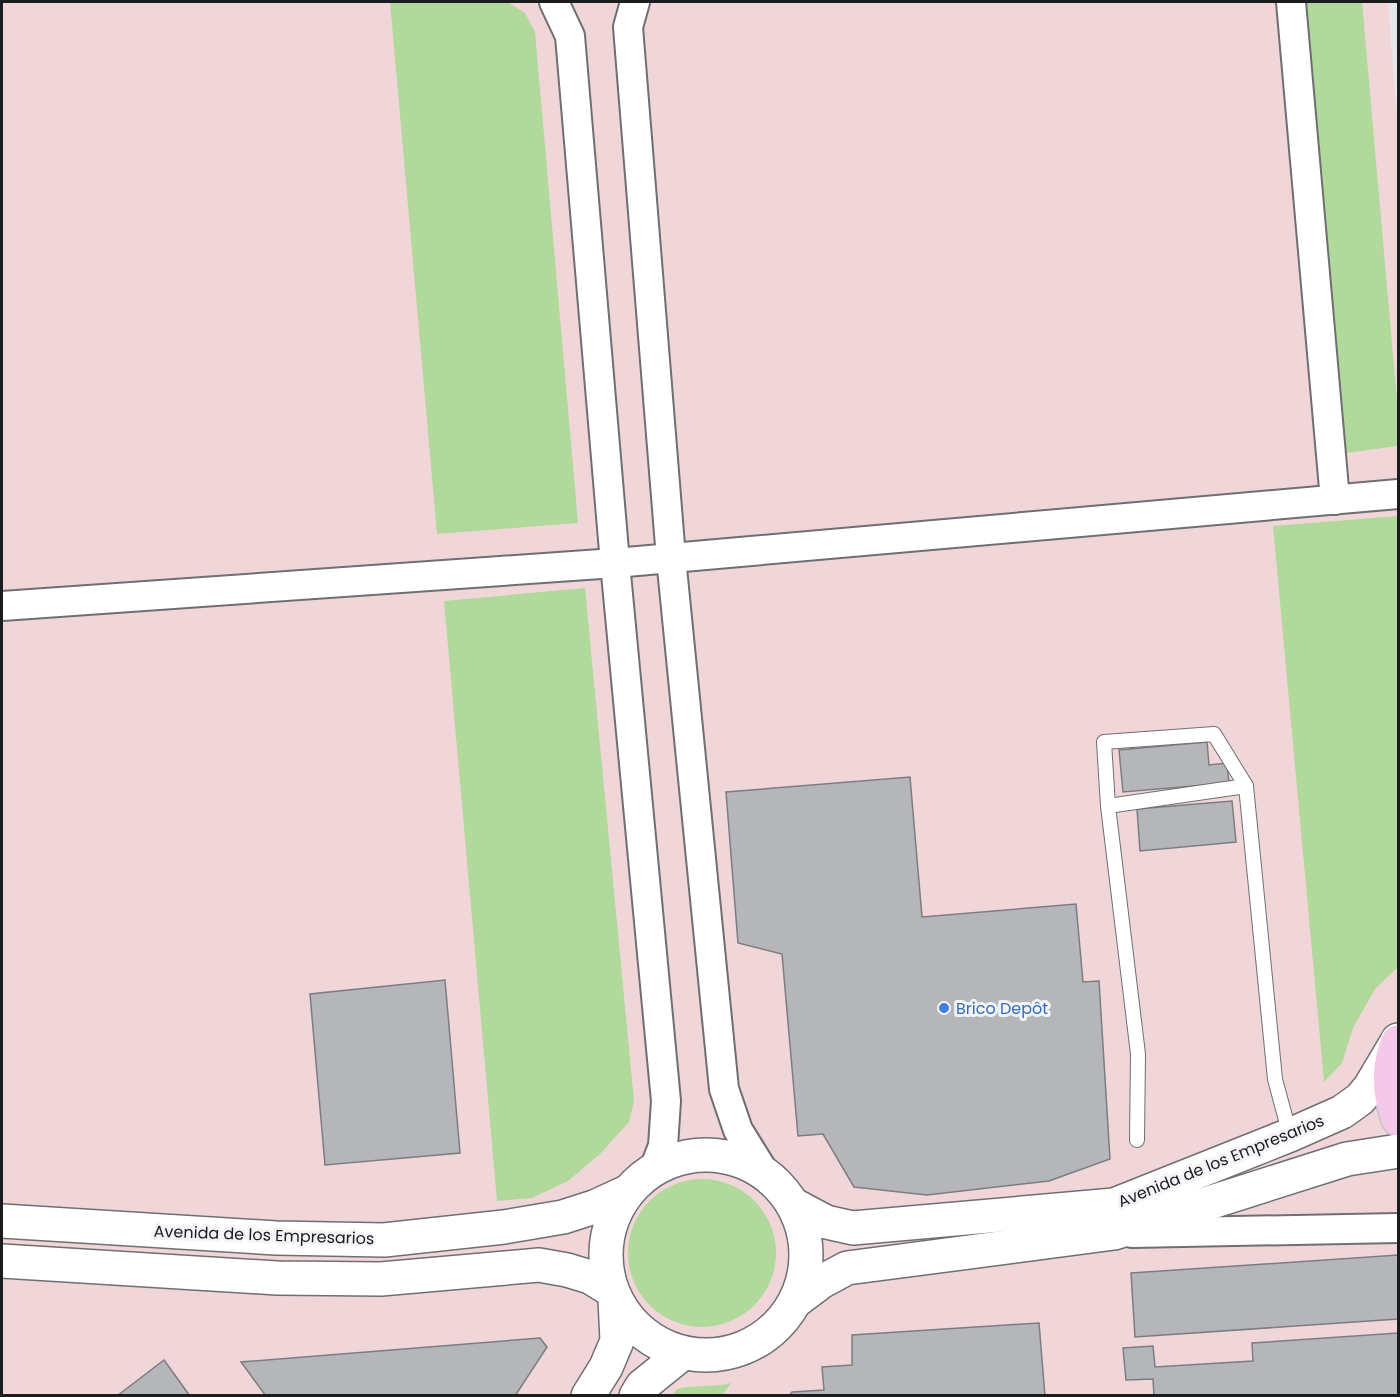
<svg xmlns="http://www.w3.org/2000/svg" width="1400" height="1397" font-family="Poppins,sans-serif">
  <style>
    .industrial { fill: #f0d6d8 }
    .green { fill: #b0d99b }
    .building { fill: #b5b6b9; stroke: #7c7d80; stroke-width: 1.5 }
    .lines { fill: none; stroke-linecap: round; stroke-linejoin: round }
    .service-casing { stroke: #6f6f72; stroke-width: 16 }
    .minor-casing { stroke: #6f6f72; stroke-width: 32 }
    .tertiary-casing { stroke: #6f6f72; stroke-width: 36 }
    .primary-casing { stroke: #c4c4c4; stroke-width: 36 }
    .service { stroke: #fff; stroke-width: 14 }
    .minor { stroke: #fff; stroke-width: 28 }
    .tertiary { stroke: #fff; stroke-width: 33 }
    .primary { stroke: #f5c8e9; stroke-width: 33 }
    .shop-dot { fill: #3f7fe0; stroke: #f3f4f7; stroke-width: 2 }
    .labels { text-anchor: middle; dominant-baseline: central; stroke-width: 6; stroke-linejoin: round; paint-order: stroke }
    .shop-label { font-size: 16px; fill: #366cbe; stroke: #f3f4f7; text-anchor: start }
    .street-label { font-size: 16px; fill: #1b1c1d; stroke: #f3f4f7 }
  </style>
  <rect width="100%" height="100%" fill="#e6e7ea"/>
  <path class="industrial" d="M2 2H1388L1398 130V1395L2 1396Z"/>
  <g class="green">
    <path d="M390 2H508L525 13 535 32 578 523 437 534Z"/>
    <path d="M1306 2H1362L1398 412V446L1346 453Z"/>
    <path d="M1398 516V967L1375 989 1353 1028 1342 1063 1324 1082 1273 526Z"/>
    <path d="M585 588 634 1101 629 1122 600 1154 568 1181 532 1198 497 1201 444 601Z"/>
    <circle cx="702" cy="1253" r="74"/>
    <path d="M731 1383 722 1395H673L677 1389C695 1384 713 1388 731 1383Z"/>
  </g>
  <g class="building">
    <path d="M1207 742 1209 765 1227 763 1229 783 1123 792 1119 750Z"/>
    <path d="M910 777 922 917 1076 904 1083 982 1099 981 1110 1159 1049 1181 927 1195 854 1187 823 1134 798 1136 782 954 738 943 726 792Z"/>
    <path d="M1232 801 1236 842 1140 851 1137 809Z"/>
    <path d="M445 980 460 1153 325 1165 310 994Z"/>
    <path d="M1398 1255V1319L1135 1337 1131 1273Z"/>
    <path d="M1039 1323 1045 1396H789L792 1392 824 1390 822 1367 852 1365V1335Z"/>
    <path d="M1398 1333V1396H1154L1153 1379 1126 1380 1123 1348 1153 1346 1155 1367 1253 1361 1252 1343Z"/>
    <path d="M540 1338 547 1347 515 1396H266L241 1362Z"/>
    <path d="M164 1360 190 1396H117Z"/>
  </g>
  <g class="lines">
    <defs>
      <g id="service">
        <path d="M1108 806 1104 742 1214 734 1246 786"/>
        <path d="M1137 1140 1138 1054 1108 806 1246 786 1275 1079 1290 1135"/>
      </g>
      <g id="minor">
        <path d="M554 2 570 36 615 563 666 1101 663 1146 654 1169"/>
        <path d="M635 2 628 27 671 558 724 1089 738 1130 764 1172"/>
        <path d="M1291 2 1335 500"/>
        <path d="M2 606 615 563 1398 494"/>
        <path d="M1132 1233 1398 1228"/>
      </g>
      <g id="tertiary">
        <circle cx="706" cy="1255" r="100"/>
        <path d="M794 1205 826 1222 853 1228 1114 1205 1290 1135 1342 1112 1360 1099 1370 1087 1398 1040"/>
        <path d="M2 1221 276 1238 384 1240 504 1227 563 1217 594 1207 629 1191"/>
        <path d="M2 1261 277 1278 381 1279 539 1265 567 1270 590 1277 611 1290"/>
        <path d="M797 1300 821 1282 847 1268 1114 1233 1347 1159 1398 1151"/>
        <path d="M588 1396 606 1367 617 1341 615 1299"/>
        <path d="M636 1396 642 1386 683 1353"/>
      </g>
      <path id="primary" d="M1398 1042C1387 1067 1389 1094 1398 1119"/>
    </defs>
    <use href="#service" class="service-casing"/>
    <use href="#minor" class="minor-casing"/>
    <use href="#tertiary" class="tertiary-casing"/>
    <use href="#primary" class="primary-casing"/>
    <use href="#service" class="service"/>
    <use href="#minor" class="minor"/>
    <use href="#tertiary" class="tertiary"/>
    <use href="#primary" class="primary"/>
  </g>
  <circle class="shop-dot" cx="944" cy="1008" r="6"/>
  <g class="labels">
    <g class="shop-label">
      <text x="956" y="1008">Brico Depôt</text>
    </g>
    <g class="street-label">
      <text transform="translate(1221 1161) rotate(-22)">Avenida de los Empresarios</text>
      <text transform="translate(264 1235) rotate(2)">Avenida de los Empresarios</text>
    </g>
  </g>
  <rect width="1400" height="1397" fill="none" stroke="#1b1c1d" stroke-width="6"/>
</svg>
